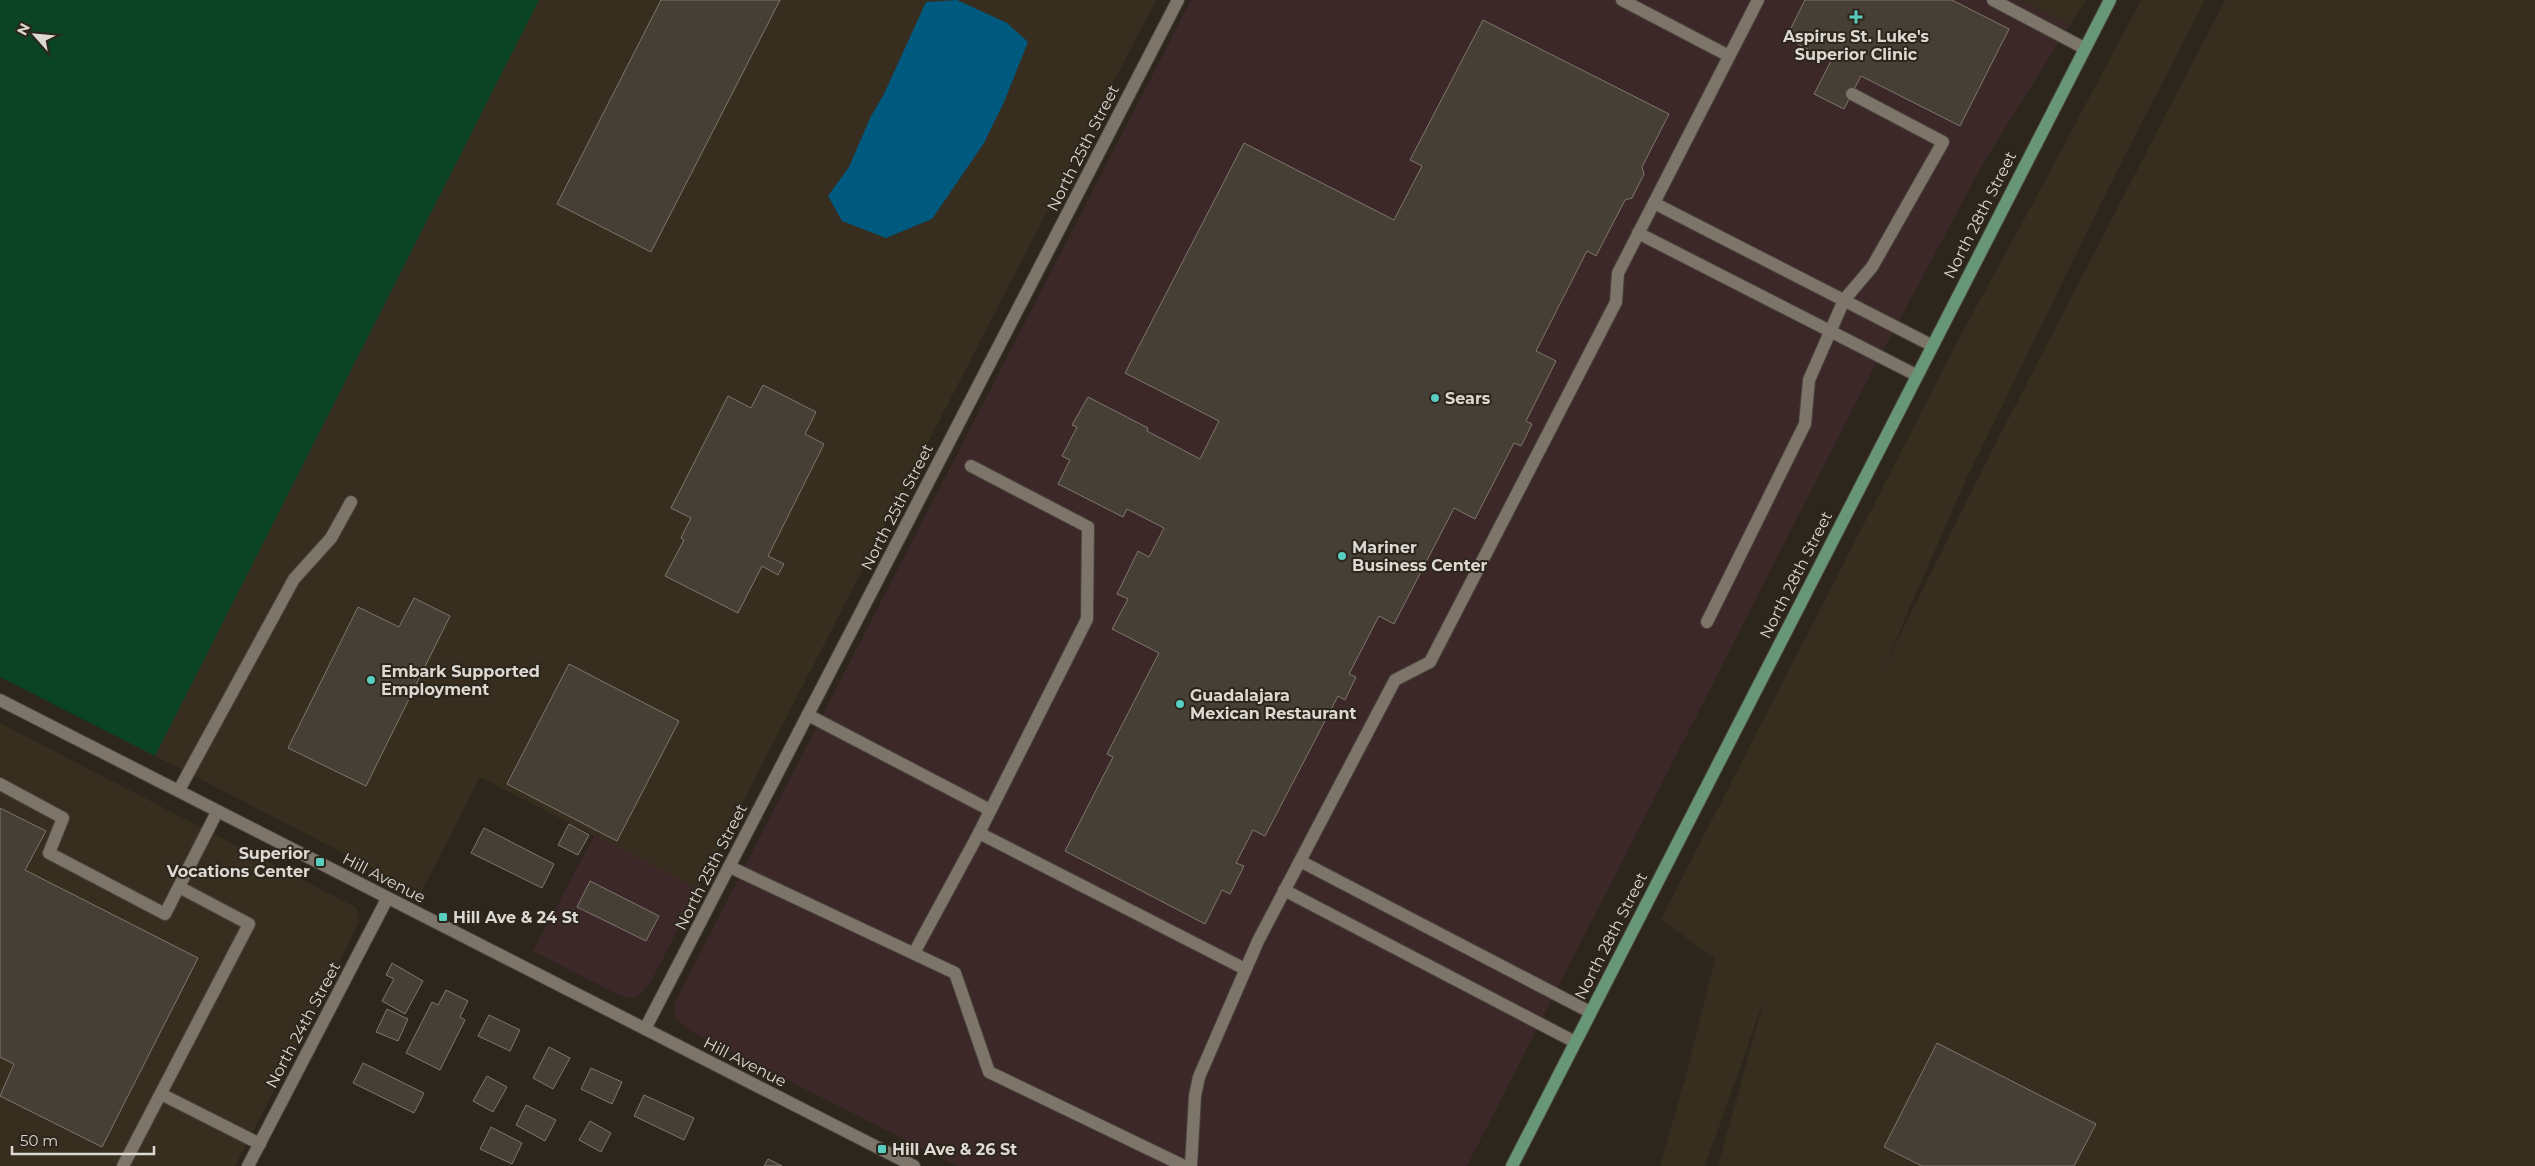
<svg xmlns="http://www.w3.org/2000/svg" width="2535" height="1166" font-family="Montserrat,sans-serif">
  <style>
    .commercial { fill: #3c2829 }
    .built { fill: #382e20 }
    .green { fill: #0b4425 }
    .water { fill: #00597f }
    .building { fill: #463f35; stroke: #7f776c }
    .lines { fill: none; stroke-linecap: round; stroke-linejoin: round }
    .minor-casing { stroke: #49433b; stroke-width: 14 }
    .major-casing { stroke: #49433b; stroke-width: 14 }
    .minor { stroke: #7d756a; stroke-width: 12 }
    .major { stroke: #679777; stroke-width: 12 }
    .poi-dot { fill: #58cec0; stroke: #2c261c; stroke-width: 2 }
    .labels { text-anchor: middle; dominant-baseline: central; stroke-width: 4; stroke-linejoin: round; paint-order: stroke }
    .poi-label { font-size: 16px; font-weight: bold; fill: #dcd8d2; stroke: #2c261c; text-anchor: start }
    .street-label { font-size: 16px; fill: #dcd8d2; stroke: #2c261c }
  </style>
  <rect width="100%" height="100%" fill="#2c261c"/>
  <g class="commercial">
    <path d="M1191 0H2020L2070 25 1985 160 1866 383 1467 1166H957L692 1032 675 1018V1004L679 994Z"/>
    <path d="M595 834 698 889 651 982 637 997 629 998 619 995 533 951Z"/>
  </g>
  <g class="built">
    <path d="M539 0H1156L698 889 480 777 421 893 155 756Z"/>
    <path d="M2020 0H2086L2070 25Z"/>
    <path d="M2141 0H2205L2114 177 1963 486 1885 665 1999 437 2225 0H2535V1166H1718L1764 1000 1705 1166H1660L1685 1079 1715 959 1661 919 1962 333 2045 181Z"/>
    <path d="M0 723 357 908 359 921 332 978 235 1166H0Z"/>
  </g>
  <path class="green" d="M0 0H539L155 756 0 677Z"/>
  <path class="water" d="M957 0 1007 23 1028 42 1004 102 984 143 932 219 886 238 842 221 828 196 849 167 871 116 884 94 926 2Z"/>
  <g class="building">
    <path d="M661 0H780L651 252 557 204Z"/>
    <path d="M1805 0H1952L2009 29 1960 126 1861 76 1844 109 1814 94 1831 61 1786 38Z"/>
    <path d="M1483 20 1669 114 1642 167 1644 174 1632 198 1625 200 1596 256 1587 251 1536 351 1556 361 1526 421 1532 424 1521 446 1514 443 1475 519 1454 508 1394 624 1379 616 1349 674 1356 677 1345 700 1338 696 1265 836 1253 830 1236 863 1244 866 1230 894 1222 890 1205 924 1065 851 1113 757 1107 754 1159 653 1112 629 1128 599 1117 594 1138 551 1149 557 1164 528 1127 509 1123 517 1058 484 1070 460 1062 456 1077 427 1072 425 1088 397 1148 428 1147 431 1200 459 1219 421 1125 373 1244 143 1394 220 1422 166 1410 160Z"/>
    <path d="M763 385 816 412 805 434 824 444 768 556 784 564 778 575 762 566 738 613 665 576 684 540 681 538 691 518 671 508 728 396 751 408Z"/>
    <path d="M414 598 450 616 366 786 288 748 358 607 399 627Z"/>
    <path d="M569 664 679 721 617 841 507 784Z"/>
    <path d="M0 808 46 831 25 870 198 958 102 1147 0 1096 14 1064 0 1057Z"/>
    <path d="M569 824 589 835 578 855 558 845Z"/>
    <path d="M484 828 554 864 542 888 471 853Z"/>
    <path d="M590 881 659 916 646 941 577 907Z"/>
    <path d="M392 963 423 981 405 1014 382 1001 394 979 386 975Z"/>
    <path d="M446 990 468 1001 460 1017 465 1020 440 1070 406 1053 432 1002 438 1005Z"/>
    <path d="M387 1009 408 1019 398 1041 376 1032Z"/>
    <path d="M489 1015 520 1030 510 1051 478 1036Z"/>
    <path d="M1937 1043 2096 1124 2074 1166H1922L1884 1147Z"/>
    <path d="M549 1047 570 1058 553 1089 533 1078Z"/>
    <path d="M363 1063 424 1093 414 1113 353 1083Z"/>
    <path d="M591 1068 622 1082 612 1104 581 1089Z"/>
    <path d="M487 1076 507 1087 493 1112 473 1101Z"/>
    <path d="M644 1095 694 1118 684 1140 634 1116Z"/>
    <path d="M526 1105 556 1120 545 1141 516 1125Z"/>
    <path d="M590 1121 611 1133 601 1152 579 1140Z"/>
    <path d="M491 1127 522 1143 512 1164 480 1149Z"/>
    <path d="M768 1159 782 1166H764Z"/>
  </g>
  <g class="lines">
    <defs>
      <g id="minor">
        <path d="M1622 0 1729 56"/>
        <path d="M1993 0 2084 48"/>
        <path d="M1654 203 1931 345"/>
        <path d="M1638 233 1916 375"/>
        <path d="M1707 622 1805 424 1809 380 1844 300 1872 267 1943 142 1852 94"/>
        <path d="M0 700 914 1166"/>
        <path d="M808 715 990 810"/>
        <path d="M0 784 63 818 49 853 165 914 217 812"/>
        <path d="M179 790 294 579 331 538 351 502"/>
        <path d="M979 833 1245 969"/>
        <path d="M1300 861 1590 1012"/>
        <path d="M730 867 955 973 989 1072 1184 1166"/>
        <path d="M1284 890 1575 1042"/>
        <path d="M914 953 979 833 1087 619 1088 527 971 466"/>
        <path d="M645 1029 1178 0"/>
        <path d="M161 1094 260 1144"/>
        <path d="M123 1166 249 924 179 887"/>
        <path d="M248 1166 387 899"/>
        <path d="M1191 1166 1195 1096 1199 1077 1258 941 1395 680 1430 662 1616 302 1618 273 1758 0"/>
      </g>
      <path id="major" d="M1512 1166 2110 0"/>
    </defs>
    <use href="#minor" class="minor-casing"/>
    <use href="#major" class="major-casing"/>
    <use href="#minor" class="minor"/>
    <use href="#major" class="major"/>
  </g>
  <g class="poi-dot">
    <path d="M1853.5 9.5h5v5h5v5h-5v5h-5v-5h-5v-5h5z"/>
    <circle cx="1435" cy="398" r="5"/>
    <circle cx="1342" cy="556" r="5"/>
    <circle cx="371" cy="680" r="5"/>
    <circle cx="1180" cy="704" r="5"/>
    <rect x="315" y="857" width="10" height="10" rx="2.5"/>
    <rect x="438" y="912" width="10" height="10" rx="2.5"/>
    <rect x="877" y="1144" width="10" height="10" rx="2.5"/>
  </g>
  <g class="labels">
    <g class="poi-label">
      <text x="1856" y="36" text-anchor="middle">Aspirus St. Luke's<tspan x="1856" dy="18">Superior Clinic</tspan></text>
      <text x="1445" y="398">Sears</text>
      <text x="1352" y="547">Mariner<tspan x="1352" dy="18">Business Center</tspan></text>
      <text x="381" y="671">Embark Supported<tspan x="381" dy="18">Employment</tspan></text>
      <text x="1190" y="695">Guadalajara<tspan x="1190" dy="18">Mexican Restaurant</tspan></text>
      <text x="310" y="853" text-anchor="end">Superior<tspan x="310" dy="18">Vocations Center</tspan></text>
      <text x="453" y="917">Hill Ave &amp; 24 St</text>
      <text x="892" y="1149">Hill Ave &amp; 26 St</text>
    </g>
    <g class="street-label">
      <text transform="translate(1083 148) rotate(-63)">North 25th Street</text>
      <text transform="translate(1980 215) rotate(-63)">North 28th Street</text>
      <text transform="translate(897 507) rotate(-63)">North 25th Street</text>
      <text transform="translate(1796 575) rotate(-63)">North 28th Street</text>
      <text transform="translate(711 867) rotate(-63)">North 25th Street</text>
      <text transform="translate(384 878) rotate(27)">Hill Avenue</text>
      <text transform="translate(1611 936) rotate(-63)">North 28th Street</text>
      <text transform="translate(303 1025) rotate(-62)">North 24th Street</text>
      <text transform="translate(745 1062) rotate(27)">Hill Avenue</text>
    </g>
  </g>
  <g transform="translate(35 35) rotate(297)" stroke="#2c261c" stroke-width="4" paint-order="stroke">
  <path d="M0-4L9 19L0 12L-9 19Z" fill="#dcd8d2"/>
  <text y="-8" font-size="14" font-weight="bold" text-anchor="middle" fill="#dcd8d2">N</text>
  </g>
  <path d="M12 1146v8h142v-8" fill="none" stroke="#dcd8d2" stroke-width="2.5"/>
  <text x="20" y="1146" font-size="15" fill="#dcd8d2" stroke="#2c261c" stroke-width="4" paint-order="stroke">50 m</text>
</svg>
